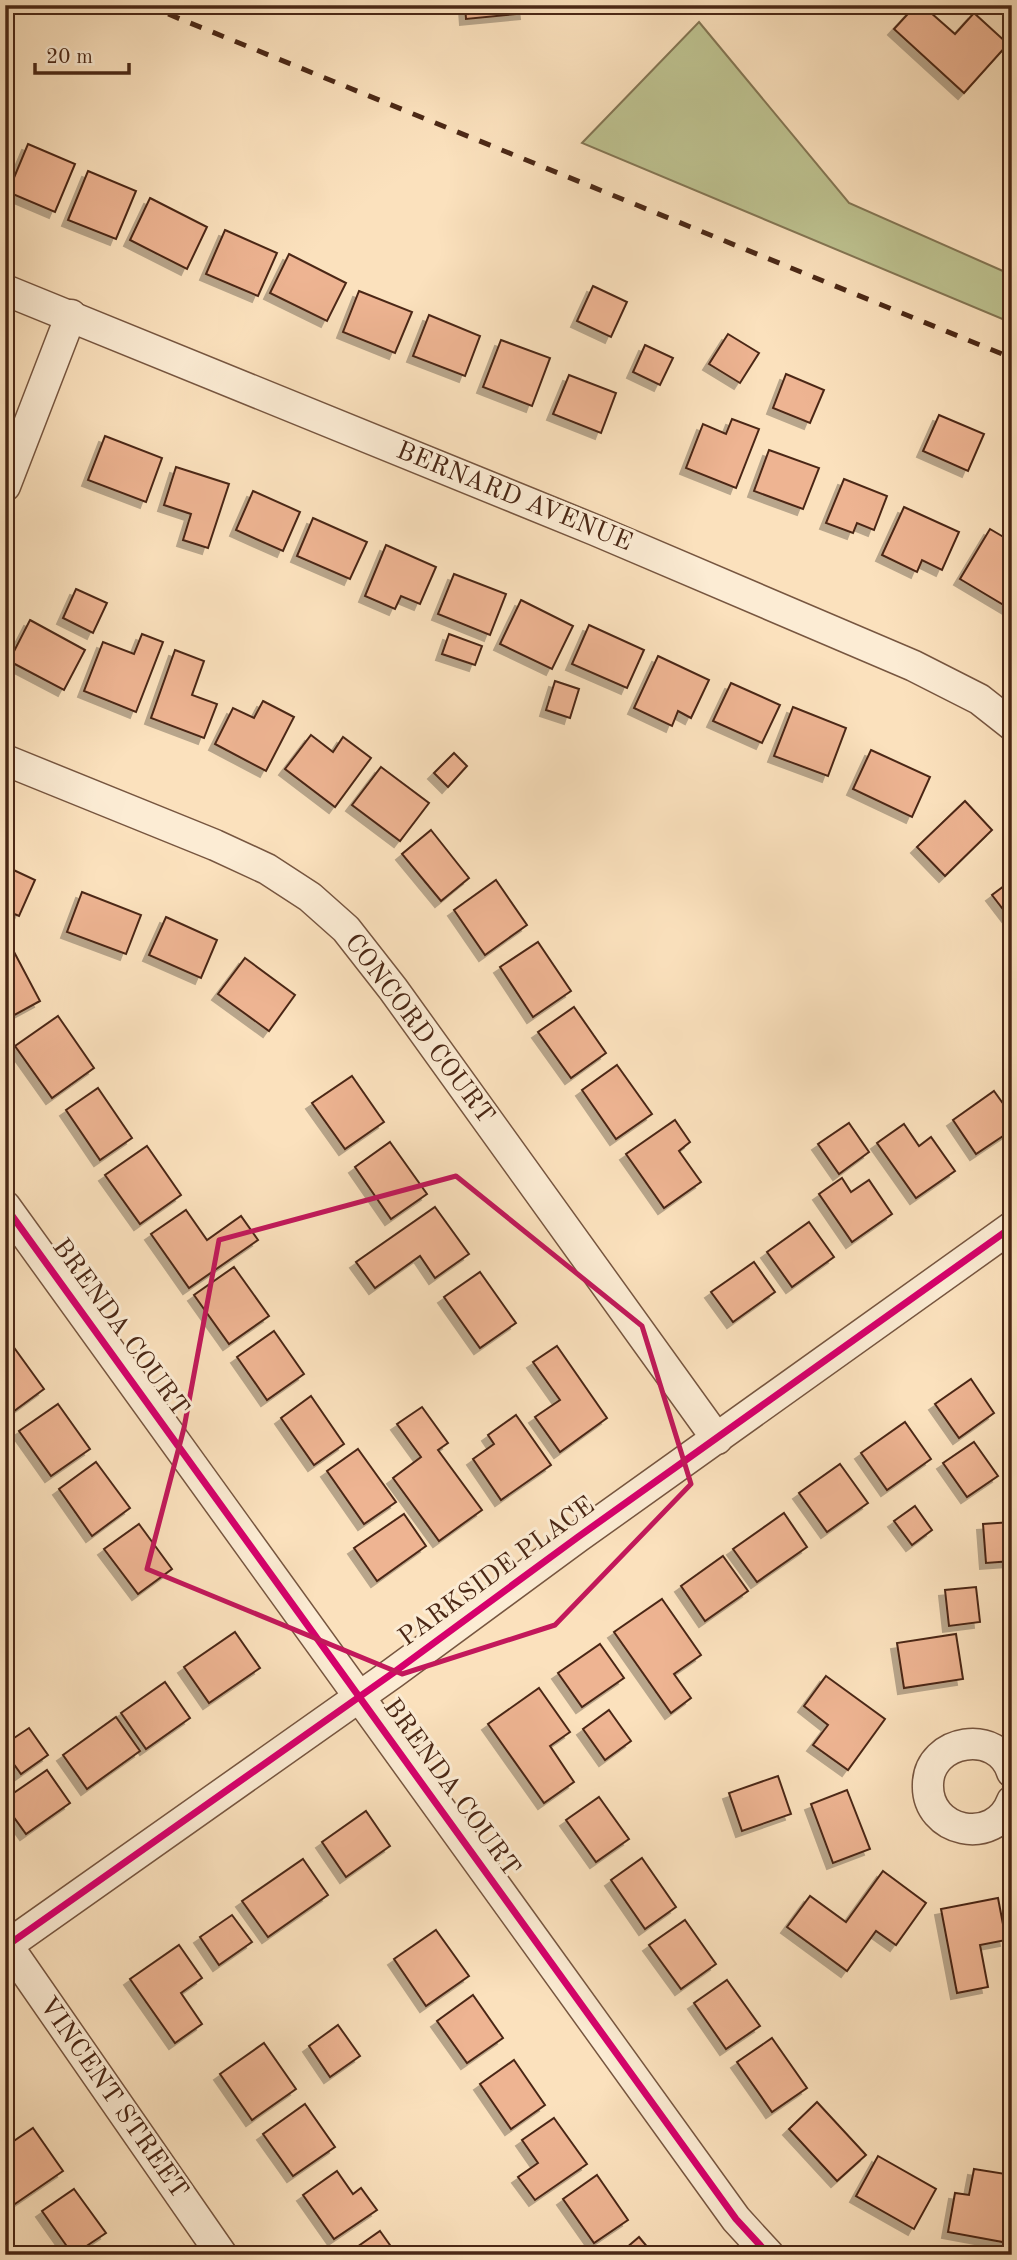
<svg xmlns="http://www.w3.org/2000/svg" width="1017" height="2260" font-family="'Old Standard TT',serif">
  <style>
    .green { fill: #bec391; stroke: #847654; stroke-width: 2 }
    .building { fill: #eeb492; stroke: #4b2816; stroke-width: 2; filter: url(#shadow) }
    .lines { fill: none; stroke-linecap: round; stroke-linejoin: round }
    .street-casing { stroke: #775640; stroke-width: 33 }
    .street { stroke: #fcecd4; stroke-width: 30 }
    .rail { stroke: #4b2816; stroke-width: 5; stroke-dasharray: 12 12; stroke-linecap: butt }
    .cycleway-casing { stroke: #fcecd4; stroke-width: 11 }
    .cycleway { stroke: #d6006c; stroke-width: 7 }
    .marked { fill: none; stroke: #c2185b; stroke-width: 5; stroke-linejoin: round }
    .labels { text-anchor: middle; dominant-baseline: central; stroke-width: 6; stroke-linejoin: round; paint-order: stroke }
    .street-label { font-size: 26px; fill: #4b2816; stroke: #fcecd4 }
  </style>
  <defs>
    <filter id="shadow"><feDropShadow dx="-6" dy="6" stdDeviation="0" flood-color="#0004"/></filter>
  </defs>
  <rect width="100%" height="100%" fill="#fbe1bd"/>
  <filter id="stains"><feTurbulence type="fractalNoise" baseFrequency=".00286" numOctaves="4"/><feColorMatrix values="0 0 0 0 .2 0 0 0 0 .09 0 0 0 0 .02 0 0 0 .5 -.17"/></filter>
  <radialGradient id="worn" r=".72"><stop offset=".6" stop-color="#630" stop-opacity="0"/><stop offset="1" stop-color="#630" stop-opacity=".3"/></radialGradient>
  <path class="green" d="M699 22 849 203 1012 275V323L582 143Z"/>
  <g class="building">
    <path d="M465 5H525L526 13 466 19Z"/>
    <path d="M916 5H922L955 34 974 13 1008 44 964 93 894 29Z"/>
    <path d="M28 144 75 164 55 212 8 192Z"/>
    <path d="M88 171 136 191 116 239 68 220Z"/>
    <path d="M150 198 207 227 187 269 130 240Z"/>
    <path d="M225 230 277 253 258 296 206 274Z"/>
    <path d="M289 254 346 283 327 321 270 293Z"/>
    <path d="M593 286 627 302 611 337 577 321Z"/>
    <path d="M359 291 412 312 395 353 343 332Z"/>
    <path d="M429 315 480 336 465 376 413 356Z"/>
    <path d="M728 334 759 353 740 383 709 364Z"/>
    <path d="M501 340 550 358 532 406 483 387Z"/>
    <path d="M645 345 673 358 660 385 633 372Z"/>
    <path d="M786 374 824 390 810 423 773 408Z"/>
    <path d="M569 375 616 393 601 433 553 414Z"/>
    <path d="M939 415 984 434 968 471 923 451Z"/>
    <path d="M732 419 759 429 736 488 686 468 703 424 726 434Z"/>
    <path d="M105 436 162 458 146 502 88 480Z"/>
    <path d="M769 450 819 468 803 509 754 491Z"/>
    <path d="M176 467 229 484 208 548 183 540 191 514 164 505Z"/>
    <path d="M844 479 887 496 874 530 857 523 853 533 826 523Z"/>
    <path d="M253 491 300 512 283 551 236 530Z"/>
    <path d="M904 507 959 532 942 570 922 560 917 572 882 555Z"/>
    <path d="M313 518 367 542 350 579 297 556Z"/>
    <path d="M990 529 1012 542V566L1007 574 1012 577V610L960 579Z"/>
    <path d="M386 545 436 567 420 604 401 596 395 609 365 596Z"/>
    <path d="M454 574 506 594 490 635 438 614Z"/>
    <path d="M76 589 107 603 93 633 63 618Z"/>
    <path d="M521 600 573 626 552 669 500 644Z"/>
    <path d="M30 620 85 650 64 690 9 661Z"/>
    <path d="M589 625 644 650 627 688 572 664Z"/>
    <path d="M142 634 163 642 136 712 84 691 103 642 134 654Z"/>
    <path d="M449 634 482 646 475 665 442 654Z"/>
    <path d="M175 650 204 661 192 695 217 704 204 738 151 718Z"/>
    <path d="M658 656 709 680 691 718 678 711 672 726 634 708Z"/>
    <path d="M555 681 579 689 570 718 546 710Z"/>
    <path d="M731 683 780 705 762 743 713 721Z"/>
    <path d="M263 701 294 717 266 771 215 744 233 708 254 718Z"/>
    <path d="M793 707 846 728 828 776 774 756Z"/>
    <path d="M311 735 333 752 343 737 371 758 335 807 285 769Z"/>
    <path d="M871 750 930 777 912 817 853 789Z"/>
    <path d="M454 753 467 766 448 787 434 773Z"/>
    <path d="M381 767 429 803 400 841 352 805Z"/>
    <path d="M965 801 992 830 945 876 917 847Z"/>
    <path d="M431 830 469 878 441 901 402 854Z"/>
    <path d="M5 866 35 880 19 916 5 910Z"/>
    <path d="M496 880 527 925 485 955 454 910Z"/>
    <path d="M1012 880V921L992 895Z"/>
    <path d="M82 892 141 915 126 954 67 932Z"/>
    <path d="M166 917 217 940 201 978 149 955Z"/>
    <path d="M538 942 571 991 533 1017 500 967Z"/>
    <path d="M13 950 40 1001 7 1019 5 954Z"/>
    <path d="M245 958 295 995 269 1031 218 994Z"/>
    <path d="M574 1007 606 1053 571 1078 538 1032Z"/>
    <path d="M58 1016 94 1068 52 1098 15 1046Z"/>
    <path d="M617 1065 652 1114 616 1139 582 1090Z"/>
    <path d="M352 1076 384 1122 345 1149 312 1103Z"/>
    <path d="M98 1088 132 1138 100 1160 66 1110Z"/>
    <path d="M994 1091 1012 1116V1130L976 1154 953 1120Z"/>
    <path d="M675 1120 690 1142 679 1151 701 1182 664 1208 626 1154Z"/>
    <path d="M849 1123 869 1152 839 1174 818 1144Z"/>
    <path d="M904 1124 919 1146 931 1137 955 1171 916 1198 877 1143Z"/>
    <path d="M390 1142 427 1194 391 1219 355 1167Z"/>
    <path d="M147 1146 181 1195 140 1224 105 1175Z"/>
    <path d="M842 1178 851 1192 869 1180 892 1214 852 1242 819 1194Z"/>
    <path d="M435 1207 469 1254 435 1278 420 1256 375 1288 356 1262Z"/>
    <path d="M186 1210 207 1240 241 1216 258 1240 189 1288 151 1234Z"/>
    <path d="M809 1222 834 1257 792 1287 767 1252Z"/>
    <path d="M754 1262 775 1292 733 1322 711 1292Z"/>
    <path d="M234 1267 269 1316 229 1344 194 1295Z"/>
    <path d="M480 1272 516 1323 480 1348 444 1297Z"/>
    <path d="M274 1331 304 1374 267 1400 237 1357Z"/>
    <path d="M10 1342 44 1389 6 1417 5 1346Z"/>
    <path d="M557 1346 607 1418 560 1452 535 1417 560 1400 533 1362Z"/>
    <path d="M971 1379 994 1413 959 1438 935 1404Z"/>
    <path d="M311 1396 344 1444 314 1465 281 1418Z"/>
    <path d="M58 1404 90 1449 51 1476 19 1431Z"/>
    <path d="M422 1407 448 1443 438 1450 482 1510 439 1541 393 1478 421 1457 397 1424Z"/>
    <path d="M516 1415 551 1465 501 1500 473 1459 494 1444 488 1435Z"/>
    <path d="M905 1422 931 1459 887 1490 861 1453Z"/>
    <path d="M974 1442 998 1476 967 1497 943 1463Z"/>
    <path d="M358 1449 396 1502 364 1524 327 1471Z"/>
    <path d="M96 1462 130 1508 92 1536 59 1489Z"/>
    <path d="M840 1464 868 1503 827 1532 799 1493Z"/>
    <path d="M915 1506 932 1530 912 1545 894 1521Z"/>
    <path d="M784 1513 807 1547 757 1582 733 1549Z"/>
    <path d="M404 1514 426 1546 377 1581 354 1548Z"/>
    <path d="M1012 1522V1561L986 1563 983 1524Z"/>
    <path d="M139 1524 172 1569 138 1594 104 1549Z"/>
    <path d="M723 1556 748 1591 705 1621 681 1586Z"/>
    <path d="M976 1587 980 1622 949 1626 945 1590Z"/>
    <path d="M662 1599 701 1655 674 1674 691 1698 671 1713 614 1632Z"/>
    <path d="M235 1632 260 1668 209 1703 184 1667Z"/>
    <path d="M956 1634 963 1679 904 1688 897 1643Z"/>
    <path d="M600 1644 624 1678 582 1707 558 1673Z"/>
    <path d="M826 1676 885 1719 848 1770 813 1745 828 1725 804 1706Z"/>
    <path d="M165 1682 190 1718 146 1749 121 1713Z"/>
    <path d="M539 1688 570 1732 550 1746 574 1782 544 1803 488 1724Z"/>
    <path d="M609 1710 631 1741 605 1760 583 1729Z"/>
    <path d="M116 1717 140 1751 87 1789 63 1755Z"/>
    <path d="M29 1728 48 1755 21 1774 5 1752V1744Z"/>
    <path d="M47 1770 70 1803 26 1834 5 1805V1799Z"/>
    <path d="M778 1776 791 1814 742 1831 729 1793Z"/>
    <path d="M847 1790 870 1849 833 1863 811 1804Z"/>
    <path d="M599 1797 629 1839 596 1862 566 1820Z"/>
    <path d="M366 1811 390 1846 346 1877 322 1842Z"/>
    <path d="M642 1858 676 1907 645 1929 611 1880Z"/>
    <path d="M303 1859 328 1895 268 1937 242 1901Z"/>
    <path d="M883 1871 926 1903 896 1945 876 1931 847 1971 787 1927 810 1896 846 1922Z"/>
    <path d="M998 1898 1006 1940 980 1945 988 1987 957 1993 941 1909Z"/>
    <path d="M232 1915 252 1942 219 1965 200 1937Z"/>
    <path d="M685 1920 716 1964 681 1989 649 1945Z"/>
    <path d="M436 1930 469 1976 426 2006 394 1959Z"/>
    <path d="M179 1945 202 1978 181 1993 202 2024 175 2043 130 1979Z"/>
    <path d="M727 1980 760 2026 726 2049 694 2003Z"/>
    <path d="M473 1995 503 2038 467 2063 437 2021Z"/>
    <path d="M338 2025 360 2056 330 2077 309 2046Z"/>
    <path d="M772 2038 807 2088 772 2112 737 2062Z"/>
    <path d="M264 2043 296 2089 252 2120 220 2074Z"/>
    <path d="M514 2060 545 2105 511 2129 480 2084Z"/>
    <path d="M817 2102 866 2155 837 2181 789 2129Z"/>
    <path d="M305 2104 335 2147 293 2176 263 2134Z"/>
    <path d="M554 2118 587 2164 535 2200 518 2177 538 2163 522 2140Z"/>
    <path d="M33 2128 63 2171 12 2206 5 2197V2147Z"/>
    <path d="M878 2156 936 2189 914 2229 856 2196Z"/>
    <path d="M974 2169 1012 2175V2221L1008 2243 948 2232 955 2193 969 2195Z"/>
    <path d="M337 2171 353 2194 361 2188 377 2210 334 2239 303 2195Z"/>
    <path d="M597 2175 628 2220 594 2243 563 2199Z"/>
    <path d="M74 2189 106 2233 73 2255 42 2211Z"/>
    <path d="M380 2231 397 2255H347V2254Z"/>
    <path d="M639 2237 654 2255H618Z"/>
  </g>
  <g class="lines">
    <defs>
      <g id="street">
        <path d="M5 290 595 530 914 666 979 699 1012 725"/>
        <path d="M5 486 71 315"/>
        <path d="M5 760 215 845 267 869 310 897 346 929 393 989 717 1439"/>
        <path d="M5 1206 736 2219 769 2255"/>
        <path d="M1012 1772C998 1728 929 1739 928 1784 926 1833 995 1847 1012 1801"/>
        <path d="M5 1942 222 2255"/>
        <path d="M5 1947 393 1673 578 1537 1012 1227"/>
      </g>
    </defs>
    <use href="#street" class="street-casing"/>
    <use href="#street" class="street"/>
    <path class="rail" d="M146 5 1012 358"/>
    <defs>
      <g id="cycleway">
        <path d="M5 1206 736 2219 769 2255"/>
        <path d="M5 1947 393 1673 578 1537 1012 1227"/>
      </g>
    </defs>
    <use href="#cycleway" class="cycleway-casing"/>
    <use href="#cycleway" class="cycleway"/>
  </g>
  <path class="marked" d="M456 1176 642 1326 691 1484 555 1625 402 1674 147 1569 184 1428 219 1240Z"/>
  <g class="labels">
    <g class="street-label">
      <text transform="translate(514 497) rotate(22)">BERNARD AVENUE</text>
      <text transform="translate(419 1029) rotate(53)">CONCORD COURT</text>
      <text transform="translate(120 1328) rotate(54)">BRENDA COURT</text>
      <text transform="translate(497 1572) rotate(-36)">PARKSIDE PLACE</text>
      <text transform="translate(451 1788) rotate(54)">BRENDA COURT</text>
      <text transform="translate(113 2098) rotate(55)">VINCENT STREET</text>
    </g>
  </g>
  <rect width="1017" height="2260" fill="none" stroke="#fbe1bd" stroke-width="28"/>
  <rect x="7" y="7" width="1003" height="2246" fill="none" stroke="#4b2816" stroke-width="3.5"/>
  <rect x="14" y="14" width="989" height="2232" fill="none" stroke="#4b2816" stroke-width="2"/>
  <path d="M35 63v10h94v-10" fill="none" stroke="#4b2816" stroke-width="3.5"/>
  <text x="46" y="63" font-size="21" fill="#4b2816" stroke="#fcecd4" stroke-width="5" paint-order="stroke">20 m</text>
  <rect width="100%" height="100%" filter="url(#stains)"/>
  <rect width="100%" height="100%" fill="url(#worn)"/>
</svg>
